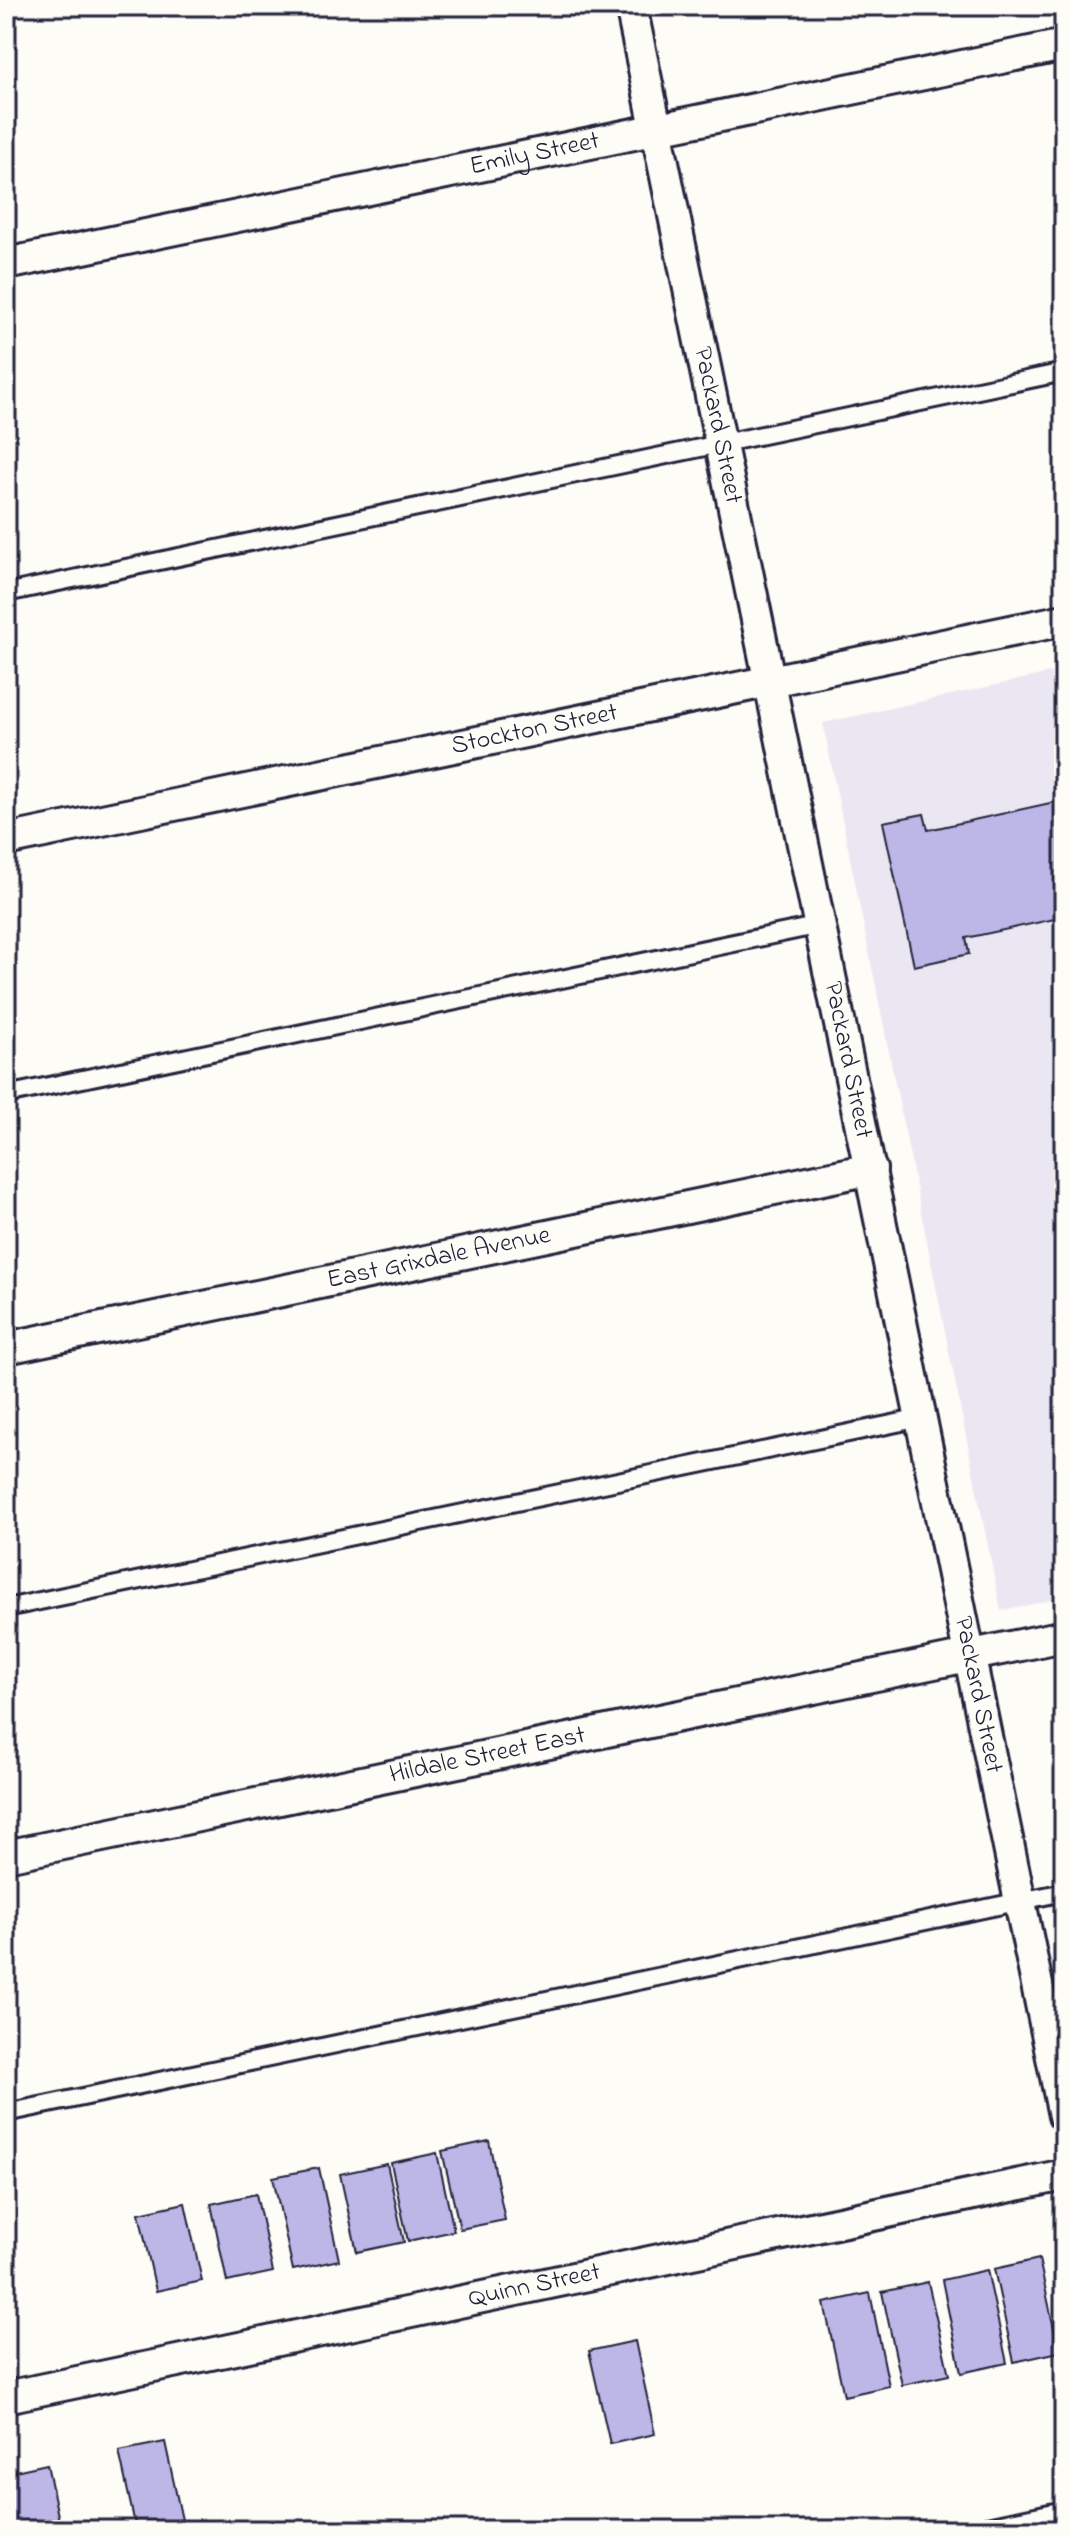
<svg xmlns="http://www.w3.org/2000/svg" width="1070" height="2536" font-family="'Indie Flower',sans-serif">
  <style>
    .built { fill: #eae7f2 }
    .building { fill: #bdb7e8; stroke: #22223b; stroke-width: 2 }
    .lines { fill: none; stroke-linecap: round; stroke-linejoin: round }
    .service-casing { stroke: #22223b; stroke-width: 22 }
    .minor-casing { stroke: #22223b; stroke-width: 36 }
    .service { stroke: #fdfcf7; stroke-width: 16 }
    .minor { stroke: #fdfcf7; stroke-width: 30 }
    .labels { text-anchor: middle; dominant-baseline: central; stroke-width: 6; stroke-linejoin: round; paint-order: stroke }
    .street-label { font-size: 26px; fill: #22223b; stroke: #fdfcf7 }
  </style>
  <rect width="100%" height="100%" fill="#fdfcf7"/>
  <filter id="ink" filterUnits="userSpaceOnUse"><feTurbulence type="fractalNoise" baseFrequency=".0125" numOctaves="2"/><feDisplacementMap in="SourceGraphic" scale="16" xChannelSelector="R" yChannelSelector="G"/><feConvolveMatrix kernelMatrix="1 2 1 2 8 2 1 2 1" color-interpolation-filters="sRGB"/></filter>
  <g filter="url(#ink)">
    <path class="built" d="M1064 670V1597L1001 1611 823 723Z"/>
    <g class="building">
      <path d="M1064 800V917L966 938 969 954 914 966 883 822 924 814 928 830Z"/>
      <path d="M489 2141 505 2220 460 2229 442 2151Z"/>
      <path d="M437 2153 454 2231 408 2241 391 2163Z"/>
      <path d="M387 2164 404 2242 357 2252 340 2174Z"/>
      <path d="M319 2168 339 2260 293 2270 273 2177Z"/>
      <path d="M256 2194 273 2272 227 2282 211 2204Z"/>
      <path d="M185 2203 202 2281 156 2291 139 2213Z"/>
      <path d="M1039 2259 1059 2352 1014 2362 994 2269Z"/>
      <path d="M987 2270 1007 2363 961 2373 942 2280Z"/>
      <path d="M928 2282 949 2375 902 2385 882 2292Z"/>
      <path d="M870 2293 889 2386 844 2396 824 2303Z"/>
      <path d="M635 2341 655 2434 610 2444 589 2351Z"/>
      <path d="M165 2442 182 2520 136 2529 119 2451Z"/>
      <path d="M47 2464 61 2530H13L6 2497V2473Z"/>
    </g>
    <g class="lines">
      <defs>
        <g id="service">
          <path d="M6 593 1064 372"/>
          <path d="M6 1095 820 925"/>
          <path d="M6 1608 921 1418"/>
          <path d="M6 2113 1064 1892"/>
          <path d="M968 2530 1064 2510"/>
        </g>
        <g id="minor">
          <path id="s1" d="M631 6 1064 2116"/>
          <path id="s2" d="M6 264 1064 45"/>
          <path id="s3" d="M6 840 1064 620"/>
          <path id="s4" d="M6 1348 871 1169"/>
          <path id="s5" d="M6 1856 1064 1636"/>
          <path id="s6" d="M6 2397 1064 2175"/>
        </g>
      </defs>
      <use href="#service" class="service-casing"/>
      <use href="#minor" class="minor-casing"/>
      <use href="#service" class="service"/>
      <use href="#minor" class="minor"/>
    </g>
  </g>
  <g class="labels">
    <g class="street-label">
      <text stroke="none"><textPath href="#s2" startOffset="540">Emily Street</textPath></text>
      <text stroke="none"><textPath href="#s1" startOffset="428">Packard Street</textPath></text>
      <text stroke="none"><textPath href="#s3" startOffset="540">Stockton Street</textPath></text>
      <text stroke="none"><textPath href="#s1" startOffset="1076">Packard Street</textPath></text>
      <text stroke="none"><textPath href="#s4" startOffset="442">East Grixdale Avenue</textPath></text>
      <text stroke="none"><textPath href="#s1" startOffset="1724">Packard Street</textPath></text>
      <text stroke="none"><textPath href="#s5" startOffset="492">Hildale Street East</textPath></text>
      <text stroke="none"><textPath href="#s6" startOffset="540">Quinn Street</textPath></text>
    </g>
  </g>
  <rect width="1070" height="2536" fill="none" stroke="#fdfcf7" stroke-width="32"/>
  <rect x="16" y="16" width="1038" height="2504" fill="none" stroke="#22223b" stroke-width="3" filter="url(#ink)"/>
</svg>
